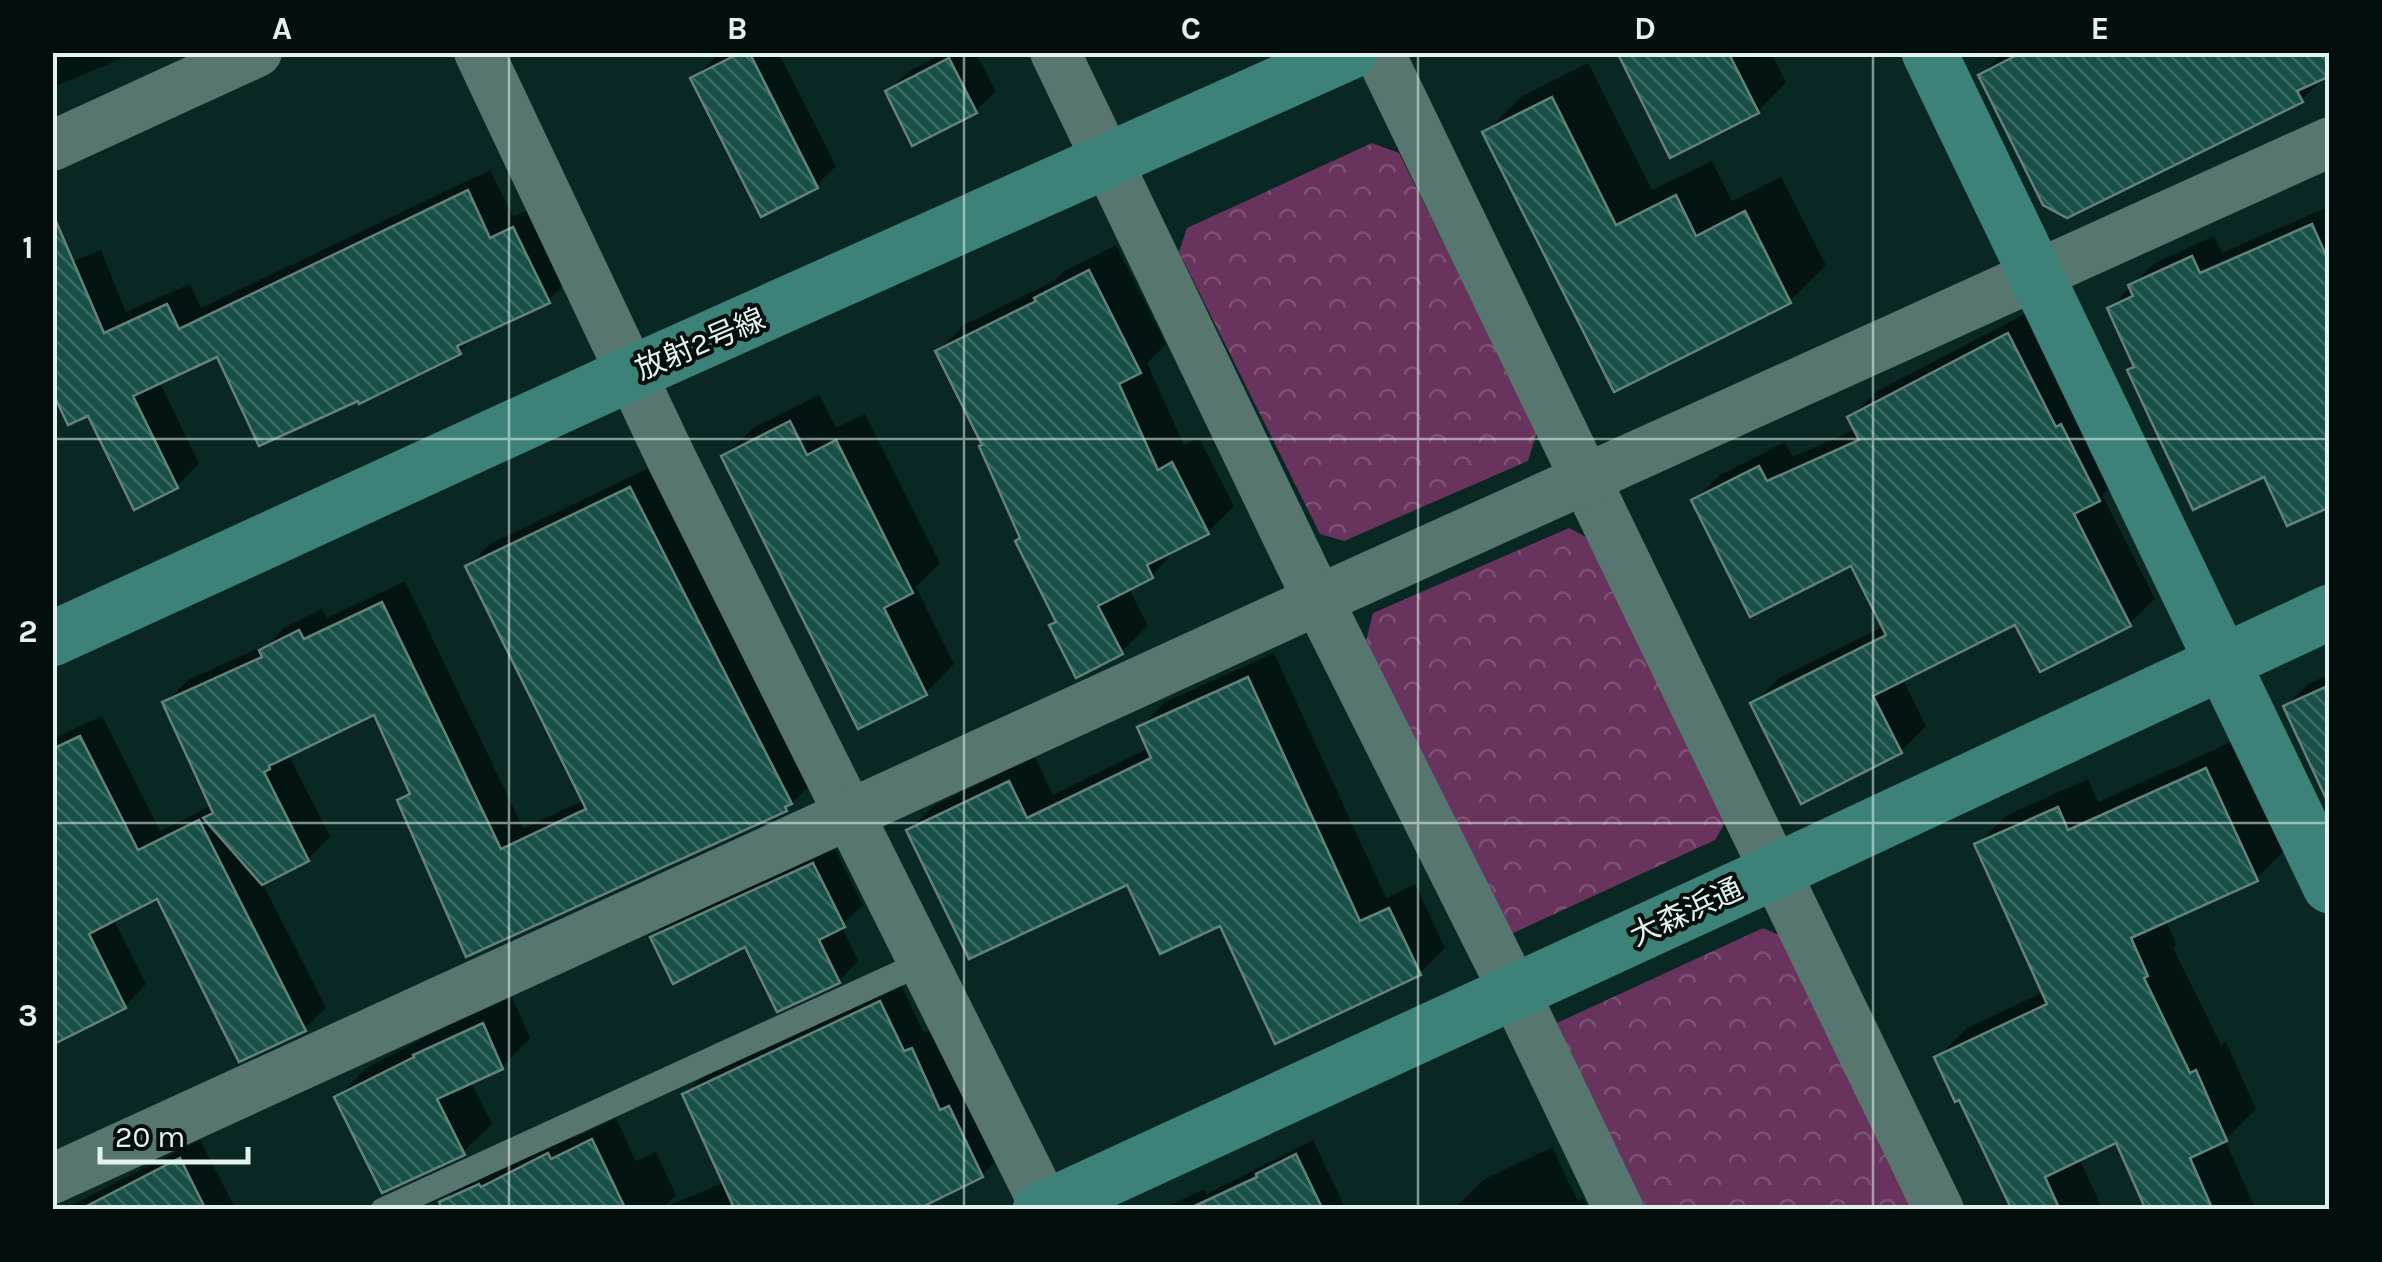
<svg xmlns="http://www.w3.org/2000/svg" width="2382" height="1262" font-family="Karla,'Noto Sans JP',sans-serif">
  <style>
    .park { fill: url(#park-crowns) }
    .shadow { fill: #0007 }
    .building { fill: url(#building-back-hatch); stroke: #63827c; stroke-width: 2.5 }
    .lines { fill: none; stroke-linecap: round; stroke-linejoin: round }
    .lane { stroke: #577670; stroke-width: 25 }
    .street { stroke: #577670; stroke-width: 50 }
    .secondary { stroke: #3d8279; stroke-width: 55 }
    .grid { fill: none; stroke: #e2f2ef; stroke-width: 2.5; stroke-opacity: 0.55 }
    .labels { text-anchor: middle; dominant-baseline: central; stroke-width: 8; stroke-linejoin: round; paint-order: stroke }
    .street-label { font-size: 30px; fill: #e2f2ef; stroke: #040e0c }
    .neatline { fill: none; stroke: #e2f2ef; stroke-width: 4 }
    .grid-label { font-size: 32px; text-anchor: middle; font-weight: bold; fill: #e2f2ef }
  </style>
  <defs>
    <pattern id="park-crowns" width="20" height="18" patternUnits="userSpaceOnUse" patternTransform="scale(2.5)"><rect width="20" height="18" fill="#68335d"/><path d="M2 6a3 3 0 1 1 6 0M12 15a3 3 0 1 1 6 0" fill="none" stroke="#7d5175"/></pattern>
    <pattern id="building-back-hatch" width="6" height="6" patternUnits="userSpaceOnUse" patternTransform="scale(2.5)"><rect width="6" height="6" fill="#185048"/><path d="M-1 5l2 2M0 0l6 6M5-1l2 2" fill="none" stroke="#396a63"/></pattern>
  </defs>
  <rect width="100%" height="100%" fill="#092723"/>
  <g class="park">
    <path d="M1372 143 1399 153 1537 432 1528 461 1344 541 1320 534 1179 252 1187 228Z"/>
    <path d="M1569 528 1588 538 1725 823 1715 840 1509 935 1366 641 1373 613Z"/>
    <path d="M1763 928 1782 936 1916 1209H1646L1557 1023Z"/>
  </g>
  <g class="shadow">
    <path d="M52 52H126L120 59 52 88Z"/>
    <path d="M726 52H778L836 166 816 186 693 79 713 59Z"/>
    <path d="M945 52H975L996 91 976 111 913 142 888 91 908 72Z"/>
    <path d="M1627 52H1771L1786 83 1758 111Z"/>
    <path d="M2330 52 2324 78 2301 100 1981 75 2003 53Z"/>
    <path d="M1588 63 1652 190 1712 161 1732 201 1781 177 1826 265 1790 301 1615 388 1485 133 1521 97Z"/>
    <path d="M490 170 513 217 536 206 571 278 548 300 477 334 459 352 218 354 159 381 199 463 177 486 52 270 101 250 126 312 190 284 201 308Z"/>
    <path d="M2330 206V505L2265 473 2136 365 2110 308 2153 264 2214 236 2222 253Z"/>
    <path d="M1116 245 1166 344 1147 363 1184 445 1199 438 1234 506 1208 532 1177 547 1152 576 1129 589 1148 626 1121 652 1052 626 1058 620 985 444 938 351 964 325 1054 281 1063 272Z"/>
    <path d="M2034 309 2124 473 2102 495 2155 599 2129 624 2017 621 1902 678 1926 726 1901 751 1753 704 1779 678 1884 626 1852 563 1694 501 1720 475 1785 442 1793 457 1856 429 1850 417 1876 392Z"/>
    <path d="M819 395 836 428 865 414 940 563 916 587 954 664 926 693 724 456 753 428Z"/>
    <path d="M653 466 808 787 786 809 467 954 400 800 411 789 375 712 288 754 330 836 308 859 262 882 326 1008 304 1029 158 896 113 919 146 984 125 1006 52 1042V739L102 716 160 831 212 805 165 703 188 680 270 643 284 628 322 609 327 618 405 581 523 828 585 800 468 566 490 544Z"/>
    <path d="M1274 653 1386 898 1415 884 1445 948 1420 973 1222 923 1128 882 909 830 935 805 1035 757 1053 795 1149 748 1140 728 1165 702Z"/>
    <path d="M2330 674V802L2286 706 2308 684Z"/>
    <path d="M2236 740 2286 849 2256 879 2166 920 2176 944 2173 948 2221 1045 2226 1042 2256 1109 2225 1140 2256 1210H2145L2148 1208 2117 1140 2079 1158 2103 1210H2010L2008 1204 2011 1201 1961 1097 1937 1058 1967 1028 2044 992 1977 845 2007 815 2088 779 2098 802Z"/>
    <path d="M833 845 863 905 841 926 858 961 839 981 747 944 653 938 672 918Z"/>
    <path d="M900 983 924 1033 932 1030 960 1093 969 1088 1002 1155 982 1175 898 1210H445L442 1203 465 1180 572 1132 574 1138 616 1118 636 1161 656 1152 676 1195 663 1208 725 1182 685 1095 704 1075Z"/>
    <path d="M512 997 530 1038 502 1067 470 1081 492 1124 463 1152 337 1098 365 1069 444 1027Z"/>
    <path d="M200 1140 236 1210H62Z"/>
    <path d="M1313 1140 1346 1210H1160L1204 1189 1207 1194Z"/>
    <path d="M1552 1147 1578 1201 1583 1198 1588 1210H1461L1458 1205 1483 1180Z"/>
  </g>
  <g class="building">
    <path d="M742 52H749L818 188 761 217 690 78Z"/>
    <path d="M1617 52H1728L1759 113 1670 158Z"/>
    <path d="M2023 52H2330V76L2297 91 2303 102 2067 218 2043 205 1978 75Z"/>
    <path d="M949 58 977 113 912 146 885 91Z"/>
    <path d="M1552 97 1616 225 1676 195 1696 236 1745 211 1791 303 1614 392 1482 132Z"/>
    <path d="M468 190 490 238 513 227 550 303 457 346 461 354 359 404 358 401 259 446 217 357 133 396 178 488 134 510 88 416 68 425 52 391V212L104 333 167 304 179 329Z"/>
    <path d="M2312 224 2330 264V507L2287 526 2264 477 2193 510 2127 370 2134 367 2107 308 2133 296 2128 285 2192 256 2200 273Z"/>
    <path d="M1089 270 1141 373 1119 384 1158 470 1172 462 1209 534 1147 565 1153 578 1098 606 1123 654 1076 678 1049 625 1056 622 1015 541 1020 538 979 446 982 445 935 351 1036 301 1034 298Z"/>
    <path d="M2008 333 2056 427 2061 424 2100 501 2074 514 2131 626 2040 672 2015 625 1873 696 1902 753 1801 804 1750 703 1886 635 1851 566 1750 617 1691 500 1759 466 1767 481 1859 440 1847 417Z"/>
    <path d="M790 421 807 455 836 440 913 593 884 608 927 695 858 729 721 456Z"/>
    <path d="M630 487 792 804 785 807 787 811 466 957 397 800 410 794 374 715 269 766 270 769 264 772 309 861 262 885 203 818 213 813 162 702 262 657 259 650 299 630 304 639 382 602 501 849 586 809 465 566Z"/>
    <path d="M1248 677 1360 921 1389 908 1421 975 1275 1044 1220 926 1160 954 1127 885 969 959 906 830 1009 781 1027 818 1151 758 1137 727Z"/>
    <path d="M2330 685V807L2283 706Z"/>
    <path d="M80 736 138 850 199 820 306 1031 239 1062 157 899 89 934 126 1008 52 1045V749Z"/>
    <path d="M2206 768 2258 881 2131 938 2148 976 2144 978 2190 1073 2196 1070 2227 1141 2190 1158 2213 1210H2146L2116 1143 2045 1177 2060 1210H2012L1959 1100 1955 1102 1934 1057 2047 1004 1974 844 2058 807 2068 830Z"/>
    <path d="M813 863 845 927 819 940 840 983 777 1012 745 947 673 984 650 937Z"/>
    <path d="M880 1001 904 1051 912 1048 940 1110 949 1106 983 1177 916 1210H735L682 1094Z"/>
    <path d="M483 1023 503 1069 437 1099 465 1155 382 1193 334 1097 414 1057 413 1055Z"/>
    <path d="M592 1139 626 1210H435L441 1207 439 1202 479 1184 481 1187 548 1153 551 1159Z"/>
    <path d="M1296 1154 1323 1210H1186L1257 1177 1256 1174Z"/>
    <path d="M180 1158 206 1210H79Z"/>
  </g>
  <g class="lines">
    <path class="lane" d="M383 1210 924 962"/>
    <g class="street">
      <path d="M479 52 672 460 1047 1210"/>
      <path d="M1055 52 1318 600 1514 991 1619 1210"/>
      <path d="M1379 52 1939 1210"/>
      <path d="M52 146 257 52"/>
      <path d="M52 1179 1318 600 2330 142"/>
    </g>
    <g class="secondary">
      <path d="M1929 52 2330 886"/>
      <path d="M52 639 630 374 1350 52"/>
      <path d="M1040 1210 1774 872 2330 612"/>
    </g>
  </g>
  <path class="grid" d="M509 52V1210M964 52V1210M1418 52V1210M1873 52V1210M52 439H2330M52 823H2330"/>
  <g class="labels">
    <g class="street-label">
      <text transform="translate(700 344) rotate(-23)">放射2号線</text>
      <text transform="translate(1686 912) rotate(-25)">大森浜通</text>
    </g>
  </g>
  <rect width="2382" height="1262" fill="none" stroke="#040e0c" stroke-width="110"/>
  <path d="M100 1147v15h148v-15" fill="none" stroke="#e2f2ef" stroke-width="5"/>
  <text x="115" y="1147" font-size="30" fill="#e2f2ef" stroke="#040e0c" stroke-width="8" paint-order="stroke">20 m</text>
  <rect x="55" y="55" width="2272" height="1152" class="neatline"/>
  <g class="grid-label">
    <text x="282" y="39">A</text>
    <text x="737" y="39">B</text>
    <text x="1191" y="39">C</text>
    <text x="1645" y="39">D</text>
    <text x="2100" y="39">E</text>
    <text x="28" y="258">1</text>
    <text x="28" y="642">2</text>
    <text x="28" y="1026">3</text>
  </g>
</svg>
